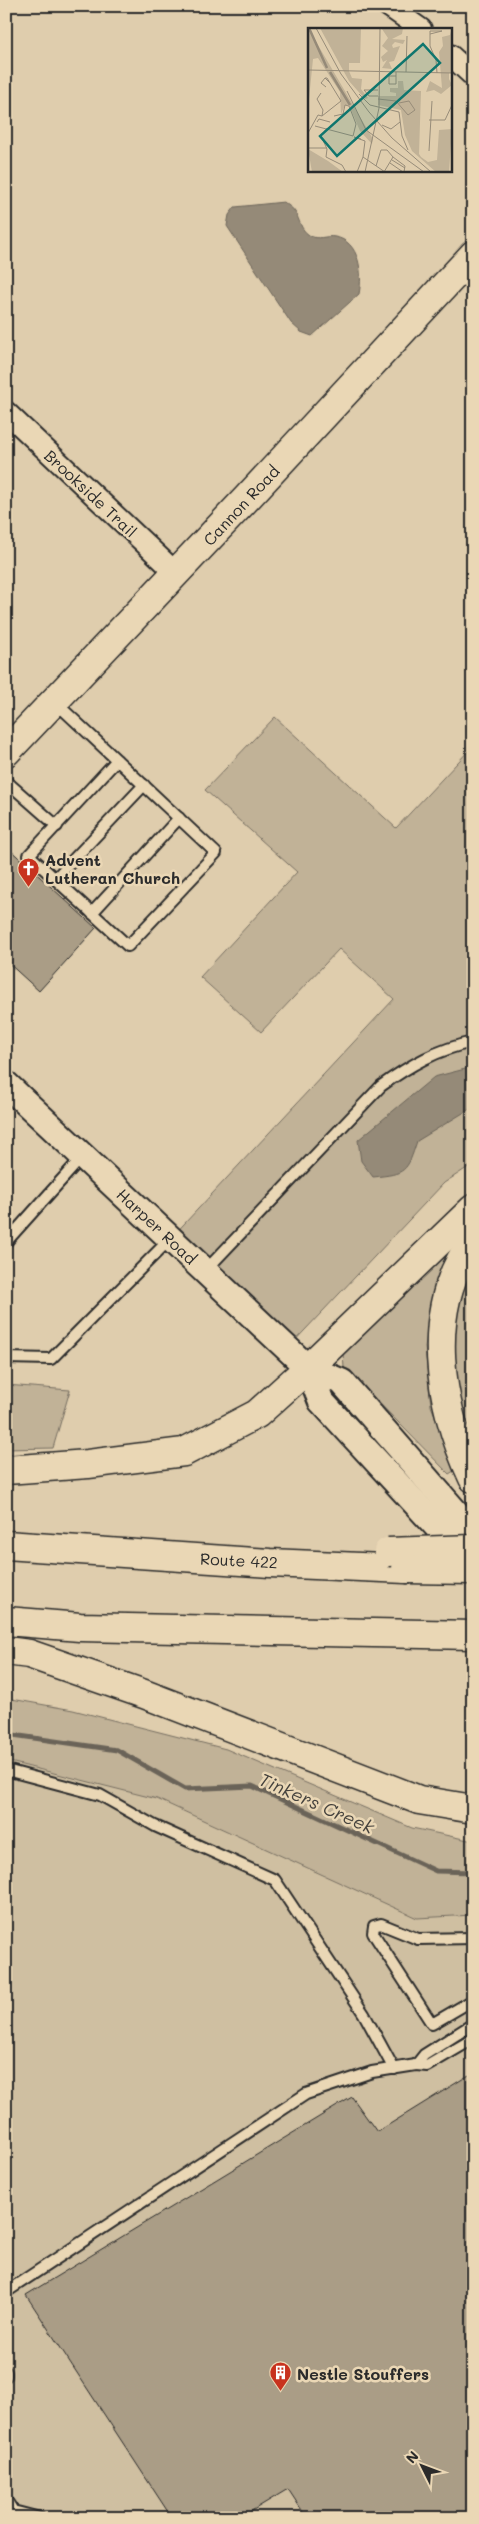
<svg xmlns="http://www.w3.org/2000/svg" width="479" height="2524" font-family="Mali,sans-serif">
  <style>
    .built { fill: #cfbfa1 }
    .green { fill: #c1b297; stroke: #766e61 }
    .water { fill: #958a78; stroke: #6b6459 }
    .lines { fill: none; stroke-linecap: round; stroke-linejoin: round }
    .stream { stroke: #6b6459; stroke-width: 5 }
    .building { fill: #aa9d86; stroke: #2b2b2b }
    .service-casing { stroke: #2b2b2b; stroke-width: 14 }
    .minor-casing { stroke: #2b2b2b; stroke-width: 24 }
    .tertiary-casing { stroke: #2b2b2b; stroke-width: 29 }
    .secondary-casing { stroke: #2b2b2b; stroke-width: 31 }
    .motorway-casing { stroke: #2b2b2b; stroke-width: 31 }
    .service { stroke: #ead7b5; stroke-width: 10 }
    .minor { stroke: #ead7b5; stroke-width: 20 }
    .tertiary { stroke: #ead7b5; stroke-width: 25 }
    .secondary { stroke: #ead7b5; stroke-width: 28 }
    .motorway { stroke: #ead7b5; stroke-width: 28 }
    .motorway-bridge-casing { stroke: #2b2b2b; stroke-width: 31; stroke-linecap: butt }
    .motorway-bridge { stroke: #ead7b5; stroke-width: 28 }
    .labels { text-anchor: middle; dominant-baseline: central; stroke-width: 5; stroke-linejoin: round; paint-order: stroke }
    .street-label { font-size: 16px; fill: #2b2b2b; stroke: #ead7b5 }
    .poi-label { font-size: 16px; font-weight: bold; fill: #2b2b2b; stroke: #ead7b5; text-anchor: start }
    .water-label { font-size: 18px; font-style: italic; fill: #46433e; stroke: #ead7b5 }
    .inset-river { fill: none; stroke: #958a78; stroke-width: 2.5 }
    .inset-road { fill: none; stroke: #978c79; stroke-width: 1 }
    .view { fill: #0f766e; fill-opacity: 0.15; stroke: #0f766e; stroke-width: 2.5 }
    .inset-edge { fill: none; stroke: #2b2b2b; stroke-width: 2.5 }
  </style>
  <rect width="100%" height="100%" fill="#dfcdad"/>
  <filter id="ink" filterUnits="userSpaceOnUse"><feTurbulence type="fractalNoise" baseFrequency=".02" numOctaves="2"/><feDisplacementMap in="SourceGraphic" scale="10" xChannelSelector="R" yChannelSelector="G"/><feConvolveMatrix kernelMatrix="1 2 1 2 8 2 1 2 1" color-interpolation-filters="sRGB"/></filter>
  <g filter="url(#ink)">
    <path class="built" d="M6 1761 157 1799 417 1918 473 1915V2518H6Z"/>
    <g class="green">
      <path d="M275 717 396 828 473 746V1164L444 1183 287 1349 170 1239 394 999 339 949 261 1032 200 977 297 872 205 790Z"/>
      <path d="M451 1249 433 1291 425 1347 431 1406 457 1469 449 1474 344 1367 343 1353Z"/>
      <path d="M473 1257V1461L463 1443 450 1332Z"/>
      <path d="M6 1385 70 1390 53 1448 6 1449Z"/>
      <path d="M6 1698 73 1710 226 1749 412 1828 473 1841V1915L417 1918 157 1799 6 1761Z"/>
    </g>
    <g class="water">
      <path d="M284 202C287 205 293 208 295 212 300 220 300 229 309 235 317 241 326 235 335 237 360 241 363 274 359 294L312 336 301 332 291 323 227 226 229 215 235 207Z"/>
      <path d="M473 1067V1107L417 1141C407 1172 406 1174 373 1177L361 1161 358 1140 434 1077Z"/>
    </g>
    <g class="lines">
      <path class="stream" d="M6 1734 117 1750 185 1789 252 1786 436 1871 473 1872"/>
    </g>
    <g class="building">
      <path d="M6 846 96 928 39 991 6 961Z"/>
      <path d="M469 2075 473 2079V2518H307L288 2489 240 2518H172L26 2295 352 2097 377 2132Z"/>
    </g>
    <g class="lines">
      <defs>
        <g id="service">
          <path d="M55 702 216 853 128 946 29 855 117 760"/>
          <path d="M6 781 57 826"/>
          <path d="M55 879 144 785"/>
          <path d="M92 913 179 818"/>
          <path d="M6 1242 83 1156"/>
          <path d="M205 1271 381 1086C410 1065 438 1049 473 1042"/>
          <path d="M6 1358 51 1359 170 1239"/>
          <path d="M6 1770 100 1795 155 1826 275 1880 364 2014 394 2069"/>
          <path d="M473 1938 418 1939 381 1924 374 1926 373 1933 432 2024 473 2000"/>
          <path d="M473 2024 424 2055 416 2065 427 2066 473 2039"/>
          <path d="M6 2292 306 2094 372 2072 416 2065"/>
          <path d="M6 2372V2376"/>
          <path d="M6 2500 13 2511 40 2518"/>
        </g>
        <g id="minor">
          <path d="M388 6 421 29"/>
          <path d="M450 55 473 76"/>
          <path d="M6 412 176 573"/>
        </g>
        <g id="tertiary">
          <path d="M6 1084 308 1368 342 1382 473 1532"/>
          <path d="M308 1368 321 1401 441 1531 466 1563"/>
        </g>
        <path id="secondary" d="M6 752 247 498 473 255"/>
        <g id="motorway">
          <path d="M473 1241C422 1309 439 1406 473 1478"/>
          <path d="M6 1470 88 1464 184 1452 257 1414 308 1368 473 1209"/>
          <path d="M6 1545 270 1563 406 1569"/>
          <path d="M6 1621 80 1627 473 1635"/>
          <path d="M6 1651 29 1654 144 1694 419 1800 473 1809"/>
        </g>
      </defs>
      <use href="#service" class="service-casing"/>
      <use href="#minor" class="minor-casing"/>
      <use href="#tertiary" class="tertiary-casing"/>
      <use href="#secondary" class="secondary-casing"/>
      <use href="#motorway" class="motorway-casing"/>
      <use href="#service" class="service"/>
      <use href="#minor" class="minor"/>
      <use href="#tertiary" class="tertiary"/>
      <use href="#secondary" class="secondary"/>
      <use href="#motorway" class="motorway"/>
      <defs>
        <g id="motorway-bridge">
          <path d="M388 1552 473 1549"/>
          <path d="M406 1569 473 1570"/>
        </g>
      </defs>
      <use href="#motorway-bridge" class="motorway-bridge-casing"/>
      <use href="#motorway-bridge" class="motorway-bridge"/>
    </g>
  </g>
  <defs>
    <symbol id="church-pin" viewBox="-11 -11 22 30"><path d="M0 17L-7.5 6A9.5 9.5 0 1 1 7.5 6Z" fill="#c8321e" stroke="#ead7b5"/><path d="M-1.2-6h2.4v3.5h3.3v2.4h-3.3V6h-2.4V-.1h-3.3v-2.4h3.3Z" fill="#fff"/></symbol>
    <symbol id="building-pin" viewBox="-11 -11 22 30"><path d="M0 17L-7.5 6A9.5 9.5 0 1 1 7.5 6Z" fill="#c8321e" stroke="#ead7b5"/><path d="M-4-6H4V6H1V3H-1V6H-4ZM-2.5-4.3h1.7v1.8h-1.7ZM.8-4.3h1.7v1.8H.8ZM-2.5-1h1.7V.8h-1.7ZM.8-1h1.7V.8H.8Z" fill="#fff"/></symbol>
  </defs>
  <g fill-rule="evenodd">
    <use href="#church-pin" x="16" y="856" width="25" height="34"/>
    <use href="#building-pin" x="268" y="2360" width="25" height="34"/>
  </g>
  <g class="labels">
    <g class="street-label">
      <text transform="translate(91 493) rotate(43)">Brookside Trail</text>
      <text transform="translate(241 505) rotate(-47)">Cannon Road</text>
      <text transform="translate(157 1226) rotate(43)">Harper Road</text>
      <text transform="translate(239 1560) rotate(3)">Route 422</text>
    </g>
    <g class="poi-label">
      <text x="45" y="859">Advent<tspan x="45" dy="18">Lutheran Church</tspan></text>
      <text x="297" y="2373">Nestle Stouffers</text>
    </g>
    <g class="water-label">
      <text transform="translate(317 1803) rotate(24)">Tinkers Creek</text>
    </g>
  </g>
  <g transform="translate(308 28)">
    <rect width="144" height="144" fill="#dfcdad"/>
    <path d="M0 0 65 111 64 116 52 103 41 77H37L33 86 32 64 10 30 5 31 0 81ZM12 0H53L52 35H41V43L44 50 54 51 53 61 60 70 57 71 41 53ZM95 0 94 6 84 11 97 12 95 16 87 14 84 17 85 20 92 18 86 33 81 34 84 41 74 40 79 32 75 34 73 29 80 23 74 18 80 10 74 1ZM144 0V45H141V51L144 57 133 66 126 62 118 64 122 53 134 60 131 24 135 18 134 9 142 7ZM90 53H95L96 62 113 63 111 126 113 129 120 134 129 132 131 102 144 101 141 144H128L104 123 97 107 93 82 70 77V68H88V65L82 64V60H90ZM0 121 20 133 35 144H4Z" fill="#c1b297"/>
    <path class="inset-river" d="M1 0 19 40M22 44 42 77"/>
    <path class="inset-road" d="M8 0 33 46 61 84 84 110 123 144M122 6 134 3H122V18L128 32 129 45M0 42 144 45M98 44 99 8M88 48H81V56H88V44M17 50H19L22 55 17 50 13 55 18 59M39 63 58 102 116 144M51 66 62 77 91 84 94 108 100 122M70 68H61L56 62H70M70 71 88 73 100 87 107 82 101 73 91 75M14 88 33 73 22 55M26 88 35 86 37 77 41 78 48 96 45 108M121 92H137L144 77M69 93 82 81M9 94 11 91 22 94M74 97 83 101 92 94M7 98 45 108M19 100 13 108 19 121 18 129 34 137 38 144M0 105 10 87 14 88 15 82 9 71 13 65M53 111 46 109 57 113 55 129 77 144M0 120H19M121 123 124 73M85 129 97 138 96 144M84 132 97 140M82 135 95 144M68 138 73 122H79L85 129 76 144M49 144 55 129M57 144 71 80 72 0"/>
    <path class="view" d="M115 16 132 35 29 128 12 108Z"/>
    <rect width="144" height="144" class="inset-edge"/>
  </g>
  <rect width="479" height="2524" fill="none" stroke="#ead7b5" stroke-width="25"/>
  <rect x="12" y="12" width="454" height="2499" fill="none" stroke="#2b2b2b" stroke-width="2" filter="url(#ink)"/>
  <g transform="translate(422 2466) rotate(312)" stroke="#ead7b5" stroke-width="4" paint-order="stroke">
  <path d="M0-4L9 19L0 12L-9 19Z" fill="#2b2b2b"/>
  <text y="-8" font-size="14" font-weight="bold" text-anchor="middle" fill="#2b2b2b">N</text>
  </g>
</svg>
